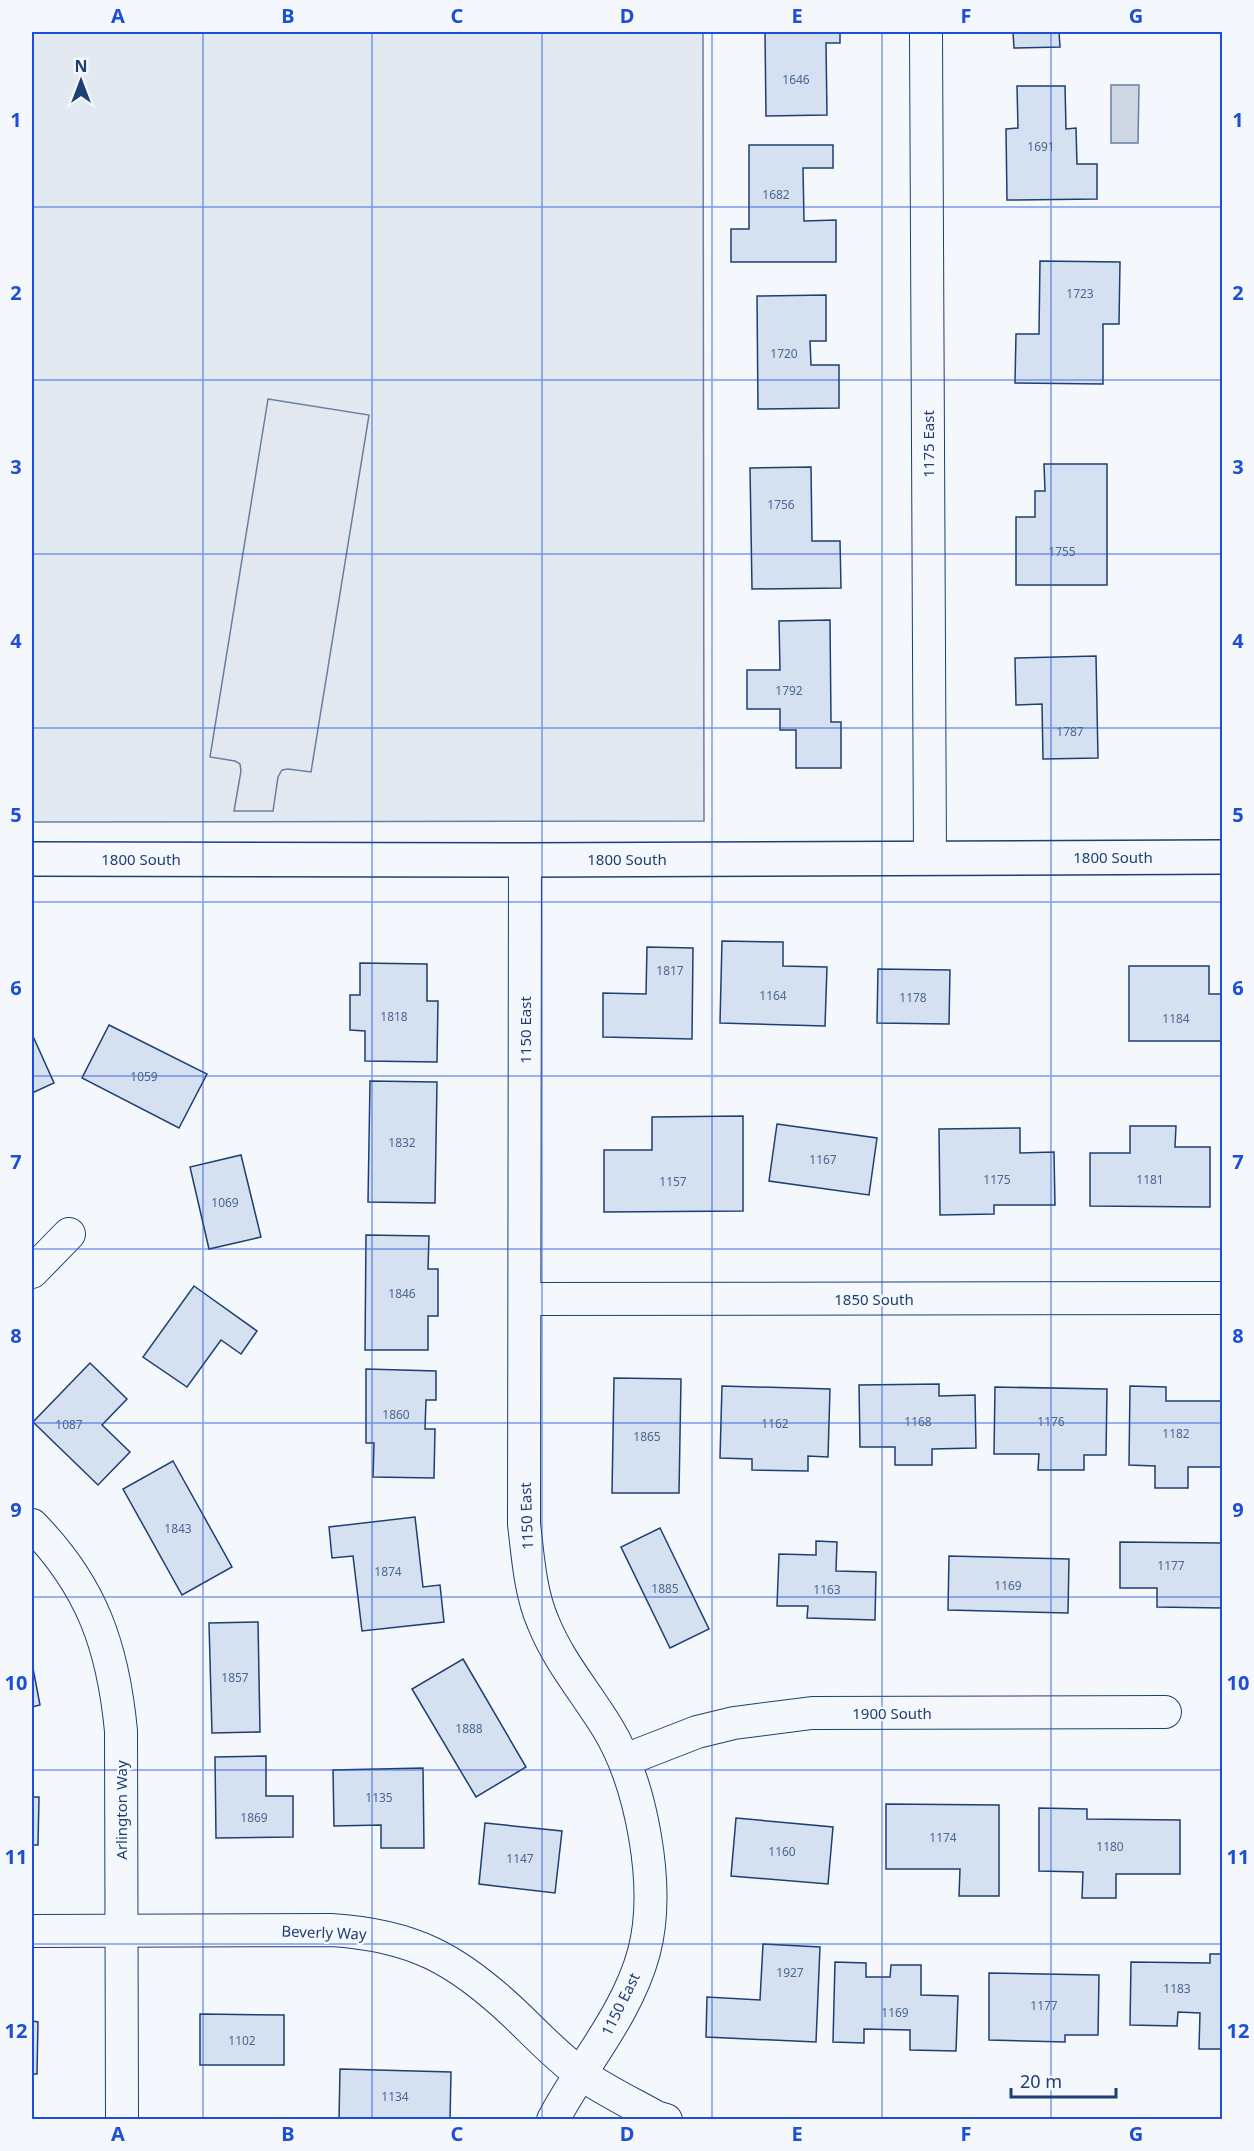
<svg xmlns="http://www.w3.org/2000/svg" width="1254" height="2151" font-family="'Noto Sans',sans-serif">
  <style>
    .green { fill: #e3e9f0; stroke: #687fa3; stroke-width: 1.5 }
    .parking { fill: #e3e8f0; stroke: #687fa3; stroke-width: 1.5 }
    .water { fill: #cfd7e4; stroke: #687fa3; stroke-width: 1.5 }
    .building { fill: #d5e0f0; stroke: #1d3f73; stroke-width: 1.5 }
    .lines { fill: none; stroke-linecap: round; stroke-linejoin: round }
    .minor-casing { stroke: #1d3f73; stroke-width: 34 }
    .secondary-casing { stroke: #1d3f73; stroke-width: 36 }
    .minor { stroke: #f4f7fb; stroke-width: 32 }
    .secondary { stroke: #f4f7fb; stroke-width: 33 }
    .grid { fill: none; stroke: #1d4ed8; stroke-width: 1.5; stroke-opacity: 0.55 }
    .labels { text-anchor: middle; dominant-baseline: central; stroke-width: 4.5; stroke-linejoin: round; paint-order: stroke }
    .number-label { font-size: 12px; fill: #4b6792 }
    .street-label { font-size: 15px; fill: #1d3f73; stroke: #f4f7fb }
    .neatline { fill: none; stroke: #1d4ed8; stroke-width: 2 }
    .grid-label { font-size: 20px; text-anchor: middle; font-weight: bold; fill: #1d4ed8 }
  </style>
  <rect width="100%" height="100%" fill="#f4f7fb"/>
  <path class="green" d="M32 32H703L704 821 32 822Z"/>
  <path class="parking" d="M268 399 369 415 311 772 288 769 282 770 278 777 273 811H234L241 771 240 764 235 761 210 757Z"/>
  <path class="water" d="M1111 85H1139L1138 143H1111Z"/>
  <g class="building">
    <path d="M765 32H840V43H826L827 115 766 116Z"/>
    <path d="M1013 32H1059L1060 47 1014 48Z"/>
    <path d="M1017 86H1065L1066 129 1076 128 1077 164H1097V199L1007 200 1006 129 1018 128Z"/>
    <path d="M749 145H833V168H803L804 221 836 220V262H731V229H749Z"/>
    <path d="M1040 261 1120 262 1119 324H1103V384L1015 383 1016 334H1039Z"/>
    <path d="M826 295V341H810L811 365H839V408L758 409 757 296Z"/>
    <path d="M1044 464H1107V585H1016V517H1035V491H1045Z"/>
    <path d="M811 467 812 541H840L841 588 752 589 750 468Z"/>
    <path d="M830 620 831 722H841V768H796V730H780V709H747V670H780L779 621Z"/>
    <path d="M1096 656 1098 758 1043 759 1042 704 1016 705 1015 658Z"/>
    <path d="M722 941 783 942V966L827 967 825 1026 720 1023Z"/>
    <path d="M647 947 693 948 692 1039 603 1037V993L646 994Z"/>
    <path d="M360 963 427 964V1001H438L437 1062 365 1061V1031L350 1030V995H360Z"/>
    <path d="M1129 966H1209V994H1222V1041H1129Z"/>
    <path d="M878 969 950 970 949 1024 877 1023Z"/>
    <path d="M109 1025 207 1074 179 1128 82 1078Z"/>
    <path d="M32 1034 54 1083 32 1093Z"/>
    <path d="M370 1081 437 1082 435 1203 368 1202Z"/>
    <path d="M743 1116V1211L604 1212V1150H652V1117Z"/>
    <path d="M777 1124 877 1138 869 1195 769 1181Z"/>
    <path d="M1130 1126H1176L1175 1147H1210V1207L1090 1206V1153H1130Z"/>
    <path d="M1020 1128V1153L1054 1152 1055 1205H994V1214L940 1215 939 1129Z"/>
    <path d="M241 1155 261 1237 209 1249 190 1167Z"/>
    <path d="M366 1235 429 1236 428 1269H438V1316H428V1350H365Z"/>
    <path d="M194 1286 257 1331 241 1354 221 1340 187 1387 143 1357Z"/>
    <path d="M90 1363 127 1399 102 1425 130 1452 98 1485 33 1422Z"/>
    <path d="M366 1369 436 1371V1400H426L425 1429H435L434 1478 373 1477 374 1443H366Z"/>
    <path d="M614 1378 681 1379 679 1493H612Z"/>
    <path d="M939 1384V1396L975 1395 976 1448 932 1449V1465H895V1447H860L859 1385Z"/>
    <path d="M722 1386 830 1389 828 1457 808 1456V1471L752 1470V1459L720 1458Z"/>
    <path d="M1130 1386 1166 1387V1401H1222V1467H1188V1488H1155V1466L1129 1465Z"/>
    <path d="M995 1387 1107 1389 1106 1455H1084V1470H1038L1039 1454H994Z"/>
    <path d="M173 1461 232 1567 182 1595 123 1489Z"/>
    <path d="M415 1517 423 1587 440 1585 444 1622 362 1631 353 1556 332 1558 329 1527Z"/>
    <path d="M660 1528 709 1629 670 1648 621 1547Z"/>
    <path d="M816 1541 837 1542 836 1571 876 1572 875 1620 807 1618 808 1606H777L779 1554 816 1555Z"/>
    <path d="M1120 1542 1222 1543V1608L1157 1607V1588H1120Z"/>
    <path d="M949 1556 1069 1559 1068 1613 948 1610Z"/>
    <path d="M258 1622 260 1732 212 1733 209 1623Z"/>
    <path d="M463 1659 526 1767 476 1797 412 1689Z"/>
    <path d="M32 1663 40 1705 32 1707Z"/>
    <path d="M266 1756V1796H293V1837L216 1838 215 1757Z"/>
    <path d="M423 1768 424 1848H381V1825L334 1826 333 1770Z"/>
    <path d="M32 1797H39L38 1845H32Z"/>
    <path d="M886 1804 999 1805V1896H959L960 1869H886Z"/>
    <path d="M1039 1808 1087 1809V1819L1180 1820V1874H1116V1898H1082L1083 1872 1039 1871Z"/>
    <path d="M736 1818 833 1827 828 1884 731 1876Z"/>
    <path d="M485 1823 562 1831 555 1893 479 1884Z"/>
    <path d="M763 1944 820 1947 816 2042 706 2037 707 1997 760 2000Z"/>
    <path d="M1210 1954H1222V2049H1199L1200 2013 1178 2012 1177 2026 1130 2025 1131 1962 1210 1963Z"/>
    <path d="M835 1962 866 1963V1977H890L891 1965H921V1995L958 1996 956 2051 910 2050V2030L864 2029V2043L833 2042Z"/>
    <path d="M989 1973 1099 1975 1098 2035H1065V2042L989 2040Z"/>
    <path d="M200 2014 284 2015V2065H200Z"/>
    <path d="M32 2021 38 2022 37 2074H32Z"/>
    <path d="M340 2069 451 2072 450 2120H339Z"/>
  </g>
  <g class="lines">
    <defs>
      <g id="minor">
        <path d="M926 32 930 857"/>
        <path d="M525 860 524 1524C528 1557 530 1592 543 1622 559 1662 585 1691 607 1727 642 1784 661 1887 644 1952 627 2015 583 2063 553 2120"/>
        <path d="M32 1272 69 1234"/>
        <path d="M525 1299 1222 1298"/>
        <path d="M32 1525C92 1586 113 1647 121 1731L122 2120"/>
        <path d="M625 1760 697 1732 734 1723 812 1713 1165 1712"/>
        <path d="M32 1931 331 1930C413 1935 457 1959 516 2015 537 2035 557 2057 581 2074 604 2090 631 2103 656 2117L666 2120"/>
      </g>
      <path id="secondary" d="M32 859 525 860 1222 857"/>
    </defs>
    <use href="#minor" class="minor-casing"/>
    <use href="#secondary" class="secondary-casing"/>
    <use href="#minor" class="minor"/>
    <use href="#secondary" class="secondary"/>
  </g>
  <path class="grid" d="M203 32V2120M372 32V2120M542 32V2120M712 32V2120M882 32V2120M1051 32V2120M32 207H1222M32 380H1222M32 554H1222M32 728H1222M32 902H1222M32 1076H1222M32 1249H1222M32 1423H1222M32 1597H1222M32 1770H1222M32 1944H1222"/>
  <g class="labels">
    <g class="number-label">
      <text x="796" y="79">1646</text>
      <text x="1041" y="146">1691</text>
      <text x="776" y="194">1682</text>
      <text x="1080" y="293">1723</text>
      <text x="784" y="353">1720</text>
      <text x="781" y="504">1756</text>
      <text x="1062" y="551">1755</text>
      <text x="789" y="690">1792</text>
      <text x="1070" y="731">1787</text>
      <text x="670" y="970">1817</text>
      <text x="773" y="995">1164</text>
      <text x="913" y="997">1178</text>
      <text x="394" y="1016">1818</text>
      <text x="1176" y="1018">1184</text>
      <text x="144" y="1076">1059</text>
      <text x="402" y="1142">1832</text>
      <text x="823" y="1159">1167</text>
      <text x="997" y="1179">1175</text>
      <text x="1150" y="1179">1181</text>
      <text x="673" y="1181">1157</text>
      <text x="225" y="1202">1069</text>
      <text x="402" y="1293">1846</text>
      <text x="396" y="1414">1860</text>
      <text x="918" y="1421">1168</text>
      <text x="1051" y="1421">1176</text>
      <text x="775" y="1423">1162</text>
      <text x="69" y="1424">1087</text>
      <text x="1176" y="1433">1182</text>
      <text x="647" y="1436">1865</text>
      <text x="178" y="1528">1843</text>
      <text x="1171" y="1565">1177</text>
      <text x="388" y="1571">1874</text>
      <text x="1008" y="1585">1169</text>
      <text x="665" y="1588">1885</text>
      <text x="827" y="1589">1163</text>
      <text x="235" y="1677">1857</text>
      <text x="469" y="1728">1888</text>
      <text x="379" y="1797">1135</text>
      <text x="254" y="1817">1869</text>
      <text x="943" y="1837">1174</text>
      <text x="1110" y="1846">1180</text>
      <text x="782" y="1851">1160</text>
      <text x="520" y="1858">1147</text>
      <text x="790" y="1972">1927</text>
      <text x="1177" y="1988">1183</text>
      <text x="1044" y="2005">1177</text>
      <text x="895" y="2012">1169</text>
      <text x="242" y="2040">1102</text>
      <text x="395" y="2096">1134</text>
    </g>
    <g class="street-label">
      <text transform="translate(928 444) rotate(-90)">1175 East</text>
      <text x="1113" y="857">1800 South</text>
      <text x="141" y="859">1800 South</text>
      <text x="627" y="859">1800 South</text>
      <text transform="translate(525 1030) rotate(-90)">1150 East</text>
      <text x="874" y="1299">1850 South</text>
      <text transform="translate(526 1516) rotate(-92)">1150 East</text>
      <text x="892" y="1713">1900 South</text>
      <text transform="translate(121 1810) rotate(-90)">Arlington Way</text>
      <text transform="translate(324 1932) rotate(2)">Beverly Way</text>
      <text transform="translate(620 2004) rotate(-64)">1150 East</text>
    </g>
  </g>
  <rect width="1254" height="2151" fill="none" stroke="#f4f7fb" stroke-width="66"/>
  <g transform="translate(81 81)" stroke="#f4f7fb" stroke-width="4.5" paint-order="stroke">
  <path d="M0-4.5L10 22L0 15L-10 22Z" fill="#1d3f73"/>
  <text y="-9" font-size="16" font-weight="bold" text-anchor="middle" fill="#1d3f73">N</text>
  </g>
  <path d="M1011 2088v9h105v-9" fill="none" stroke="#1d3f73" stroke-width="3"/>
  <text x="1020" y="2088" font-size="18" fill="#1d3f73" stroke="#f4f7fb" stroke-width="4.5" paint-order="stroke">20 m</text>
  <rect x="33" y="33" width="1188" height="2085" class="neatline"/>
  <g class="grid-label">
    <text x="118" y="23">A</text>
    <text x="288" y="23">B</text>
    <text x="457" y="23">C</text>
    <text x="627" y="23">D</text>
    <text x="797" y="23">E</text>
    <text x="966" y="23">F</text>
    <text x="1136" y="23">G</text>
    <text x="16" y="127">1</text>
    <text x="1238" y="127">1</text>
    <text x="16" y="300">2</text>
    <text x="1238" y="300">2</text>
    <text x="16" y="474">3</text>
    <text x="1238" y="474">3</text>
    <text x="16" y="648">4</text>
    <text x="1238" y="648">4</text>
    <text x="16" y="822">5</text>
    <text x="1238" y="822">5</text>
    <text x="16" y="995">6</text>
    <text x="1238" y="995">6</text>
    <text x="16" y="1169">7</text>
    <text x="1238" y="1169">7</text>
    <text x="16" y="1343">8</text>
    <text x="1238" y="1343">8</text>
    <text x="16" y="1517">9</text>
    <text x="1238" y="1517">9</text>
    <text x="16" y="1690">10</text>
    <text x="1238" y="1690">10</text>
    <text x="16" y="1864">11</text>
    <text x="1238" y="1864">11</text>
    <text x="16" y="2038">12</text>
    <text x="1238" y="2038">12</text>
    <text x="118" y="2141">A</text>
    <text x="288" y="2141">B</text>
    <text x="457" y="2141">C</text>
    <text x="627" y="2141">D</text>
    <text x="797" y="2141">E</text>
    <text x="966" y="2141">F</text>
    <text x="1136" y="2141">G</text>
  </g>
</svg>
